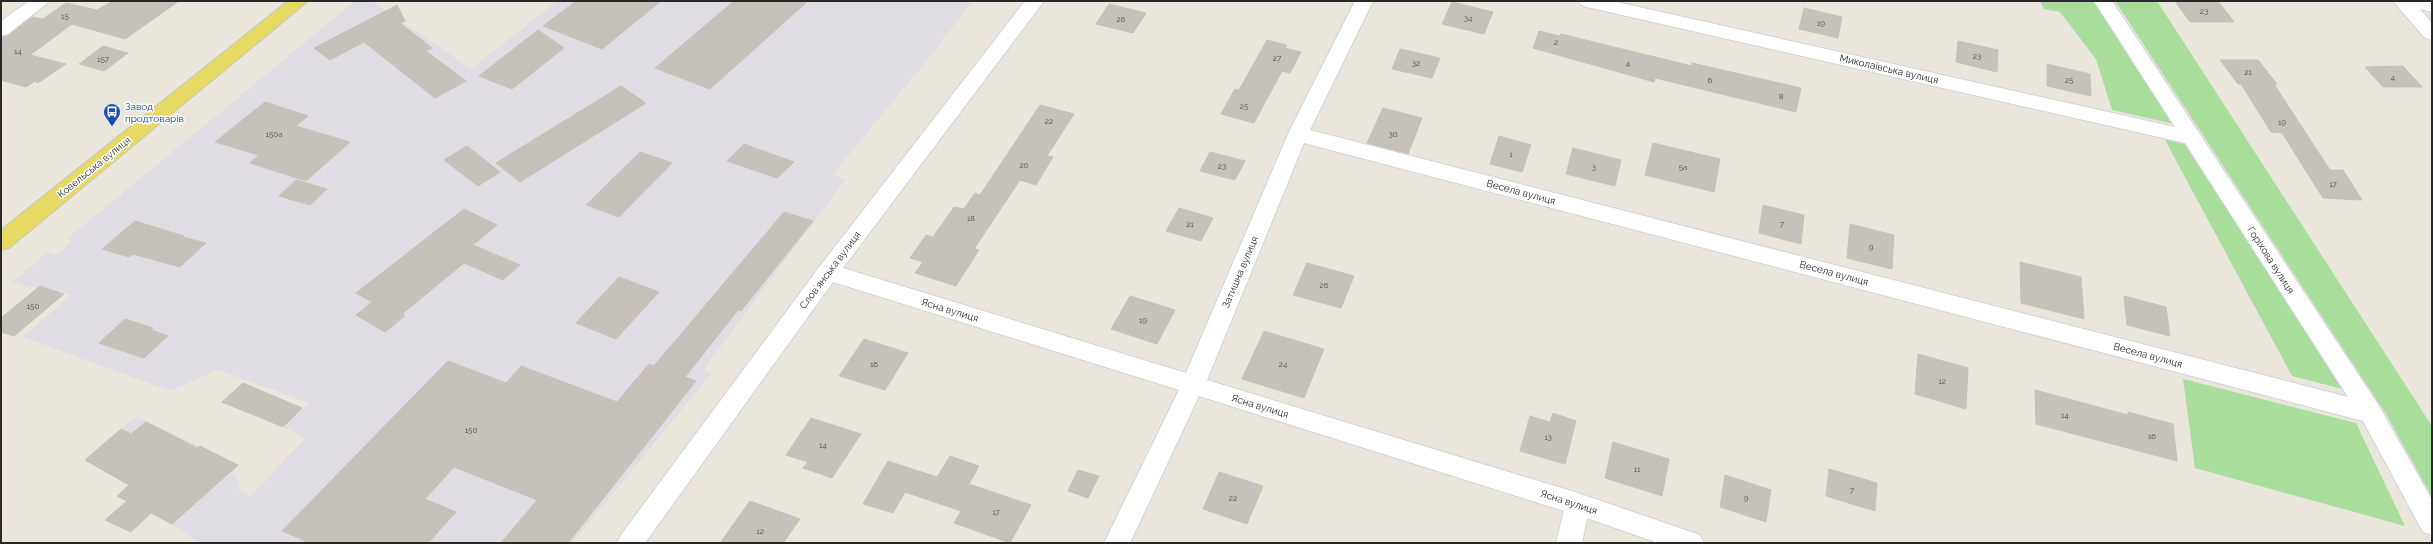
<svg xmlns="http://www.w3.org/2000/svg" width="2433" height="544" font-family="Raleway,sans-serif">
  <style>
    .industrial { fill: #dfdce3 }
    .green { fill: #a9dd9b }
    .building { fill: #c6c2bb; stroke: #c5c2b5 }
    .lines { fill: none; stroke-linecap: round; stroke-linejoin: round }
    .minor-casing { stroke: #d1d2e1; stroke-width: 2 }
    .primary-casing { stroke: #c7c7c7; stroke-width: 2 }
    .minor { fill: #fff; fill-rule: evenodd }
    .primary { fill: #e6d964; fill-rule: evenodd }
    .labels { text-anchor: middle; dominant-baseline: central; stroke-width: 3; stroke-linejoin: round; paint-order: stroke }
    .number-label { font-size: 8px; fill: #504f4e }
    .street-label { font-size: 10px; fill: #292929; stroke: #fff }
    .transit-label { font-size: 10px; fill: #164399; stroke: #fff; text-anchor: start }
  </style>
  <rect width="100%" height="100%" fill="#eae6db"/>
  <path class="industrial" d="M355 1H372L471 69 557 1H972L934 52 832 175 845 180 704 369 711 374 572 543H200L172 524 117 496 129 485 85 460 136 416 239 465 232 472 238 481 240 491 250 496 306 438 283 427 309 403 218 370 170 391 23 337 71 295 41 286 37 289 32 286 30 288 12 282 48 252 56 255 72 241 67 239Z"/>
  <g class="green">
    <path d="M2040 1H2094L2174 124 2112 110 2096 59 2060 12 2044 9Z"/>
    <path d="M2115 1H2157L2432 426V497L2386 414Z"/>
    <path d="M2165 140 2186 144 2342 389 2292 376Z"/>
    <path d="M2183 379 2356 423 2405 526 2195 468Z"/>
  </g>
  <g class="building">
    <path d="M113 1H179L125 39 72 24 30 55 66 64 38 83 35 81 26 87 1 80V37L9 35 32 17 43 19 66 3 97 10Z"/>
    <path d="M576 1H661L602 49 543 26Z"/>
    <path d="M734 1H808L710 89 655 68Z"/>
    <path d="M2175 1H2218L2234 22H2190Z"/>
    <path d="M1452 2 1493 12 1484 34 1442 24Z"/>
    <path d="M1109 4 1146 13 1133 33 1096 24Z"/>
    <path d="M397 5 405 21 400 23 432 48 426 51 466 81 435 98 364 42 330 60 314 48Z"/>
    <path d="M1804 8 1842 17 1838 38 1799 29Z"/>
    <path d="M538 30 564 48 512 89 479 76Z"/>
    <path d="M1539 31 1560 36 1561 34 1692 66V63L1801 88 1796 112 1655 78 1654 82 1533 48Z"/>
    <path d="M1267 40 1287 45 1285 48 1301 52 1290 73 1282 71 1254 123 1221 114 1235 89 1239 90Z"/>
    <path d="M1958 41 1998 50 1997 72 1956 62Z"/>
    <path d="M103 46 128 53 104 71 79 64Z"/>
    <path d="M1400 49 1440 58 1432 78 1392 69Z"/>
    <path d="M2220 60H2258L2277 84H2274L2330 170H2343L2362 200 2323 198 2282 133 2271 132 2241 84H2238Z"/>
    <path d="M2047 64 2090 74 2091 96 2047 86Z"/>
    <path d="M2403 66 2422 87H2383L2365 67Z"/>
    <path d="M621 86 646 103 520 182 496 163Z"/>
    <path d="M265 102 308 116 296 126 350 142 306 181 250 163 259 155 215 142Z"/>
    <path d="M1040 105 1074 114 1047 156 1053 157 1036 185 1020 180 974 249 979 250 956 286 915 273 923 262 910 258 926 235 933 237 954 207 964 209 975 193 980 195Z"/>
    <path d="M1383 108 1422 118 1408 154 1367 143Z"/>
    <path d="M1499 136 1531 145 1522 172 1490 164Z"/>
    <path d="M1653 143 1720 159 1714 192 1645 175Z"/>
    <path d="M744 144 794 162 777 178 727 161Z"/>
    <path d="M467 146 500 172 478 186 444 160Z"/>
    <path d="M1573 148 1621 160 1615 186 1566 174Z"/>
    <path d="M640 152 672 163 619 217 586 205Z"/>
    <path d="M1210 152 1245 161 1235 180 1200 171Z"/>
    <path d="M296 180 327 189 310 205 279 196Z"/>
    <path d="M1763 205 1804 215 1801 244 1759 233Z"/>
    <path d="M1179 208 1213 218 1201 241 1166 231Z"/>
    <path d="M464 209 497 225 473 245 520 265 503 280 464 263 402 314 405 316 385 332 356 315 372 302 356 293Z"/>
    <path d="M784 212 813 221 741 311 738 310 685 377 696 381 568 543H501L537 500 454 467 425 499 456 512 428 543H310L282 531 448 361 506 383 521 366 617 402 649 364 654 366Z"/>
    <path d="M135 221 184 236 182 237 206 243 180 267 133 254 129 257 102 249Z"/>
    <path d="M1850 224 1894 235 1892 269 1847 258Z"/>
    <path d="M2020 262 2081 277 2084 319 2021 303Z"/>
    <path d="M1307 263 1354 276 1341 308 1293 295Z"/>
    <path d="M619 277 659 292 616 339 576 323Z"/>
    <path d="M40 286 64 294 14 336 1 332V318Z"/>
    <path d="M1130 296 1175 310 1157 344 1111 329Z"/>
    <path d="M2124 296 2166 307 2170 336 2127 325Z"/>
    <path d="M125 319 153 328 151 330 168 336 144 358 99 343Z"/>
    <path d="M1264 331 1324 349 1304 398 1242 379Z"/>
    <path d="M864 339 908 353 885 390 839 376Z"/>
    <path d="M1918 354 1968 368 1966 409 1915 394Z"/>
    <path d="M243 383 302 408 283 427 222 402Z"/>
    <path d="M2035 390 2128 415V412L2173 424 2177 461 2036 424Z"/>
    <path d="M1553 413 1576 421 1565 464 1520 451 1530 416 1550 422Z"/>
    <path d="M811 418 861 434 832 478 803 468 808 462 786 455Z"/>
    <path d="M146 422 197 448 200 446 238 465 172 524 151 513 131 532 105 520 127 501 117 496 129 485 85 460 121 429 131 434Z"/>
    <path d="M1613 442 1669 459 1662 496 1605 478Z"/>
    <path d="M950 456 979 466 969 484 1031 505 1010 543 954 523 961 511 905 492 893 513 863 504 888 461 937 477Z"/>
    <path d="M1829 469 1877 483 1875 511 1826 496Z"/>
    <path d="M1078 470 1099 476 1088 498 1068 491Z"/>
    <path d="M1219 472 1263 486 1247 524 1203 509Z"/>
    <path d="M1725 475 1771 490 1766 522 1720 507Z"/>
    <path d="M750 501 800 519 783 543H720Z"/>
  </g>
  <g class="lines">
    <defs>
      <g id="minor">
        <path d="M29 1H50L8 34 1 36V21Z"/>
        <path d="M1025 1H1044L843 268 1186 373 1288 134 1355 1H1373L1310 130 2348 397 2185 143 1587 7 1581 5 1578 1H1612L2175 127 2094 1H2112L2379 406 2432 500V535L2423 532 2363 421 1304 143 1207 380 1578 493 1700 535 1704 543H1658L1587 518 1582 543H1556L1564 511 1199 396 1130 543H1104L1179 390 833 282 645 543H617L621 535 820 266Z"/>
        <path d="M2393 1H2432V12L2420 9 2432 23V40L2425 38Z"/>
      </g>
      <path id="primary" d="M288 1H308L9 248 1 250V230Z"/>
    </defs>
    <use href="#minor" class="minor-casing"/>
    <use href="#primary" class="primary-casing"/>
    <use href="#minor" class="minor"/>
    <use href="#primary" class="primary"/>
  </g>
  <defs>
    <symbol id="bus-pin" viewBox="-11 -11 22 30"><path d="M0 17L-7.5 6A9.5 9.5 0 1 1 7.5 6Z" fill="#1a4fb4" stroke="#fff"/><path d="M-5-6H5V4H4V6H2V4H-2V6H-4V4H-5ZM-3.5-4V0h7V-4ZM-3.5 1.2v1.5H-2V1.2ZM2 1.2v1.5H3.5V1.2Z" fill="#fff"/></symbol>
  </defs>
  <g fill-rule="evenodd">
    <use href="#bus-pin" x="102" y="102" width="20" height="27"/>
  </g>
  <g class="labels">
    <g class="number-label">
      <text x="2204" y="11">23</text>
      <text x="65" y="16">15</text>
      <text x="1468" y="18">34</text>
      <text x="1121" y="19">26</text>
      <text x="1821" y="23">19</text>
      <text x="1556" y="42">2</text>
      <text x="18" y="51">14</text>
      <text x="1977" y="56">23</text>
      <text x="1277" y="58">27</text>
      <text x="103" y="59">157</text>
      <text x="1416" y="63">32</text>
      <text x="1628" y="63">4</text>
      <text x="2248" y="72">21</text>
      <text x="2393" y="77">4</text>
      <text x="1710" y="80">6</text>
      <text x="2069" y="80">25</text>
      <text x="1781" y="96">8</text>
      <text x="1244" y="106">25</text>
      <text x="1049" y="121">22</text>
      <text x="2282" y="122">19</text>
      <text x="274" y="134">150а</text>
      <text x="1393" y="134">30</text>
      <text x="1511" y="154">1</text>
      <text x="1024" y="165">20</text>
      <text x="1222" y="166">23</text>
      <text x="1594" y="167">3</text>
      <text x="1683" y="167">5а</text>
      <text x="2333" y="184">17</text>
      <text x="971" y="218">18</text>
      <text x="1190" y="224">21</text>
      <text x="1782" y="224">7</text>
      <text x="1871" y="247">9</text>
      <text x="1324" y="285">26</text>
      <text x="33" y="306">150</text>
      <text x="1143" y="320">19</text>
      <text x="874" y="364">16</text>
      <text x="1283" y="364">24</text>
      <text x="1942" y="381">12</text>
      <text x="2065" y="415">14</text>
      <text x="471" y="430">150</text>
      <text x="2152" y="436">16</text>
      <text x="1548" y="437">13</text>
      <text x="823" y="445">14</text>
      <text x="1637" y="469">11</text>
      <text x="1852" y="490">7</text>
      <text x="1233" y="498">22</text>
      <text x="1746" y="498">9</text>
      <text x="996" y="512">17</text>
      <text x="760" y="531">12</text>
    </g>
    <g class="street-label">
      <text transform="translate(1889 69) rotate(13)">Миколаївська вулиця</text>
      <text transform="translate(94 167) rotate(-39)">Ковельська вулиця</text>
      <text transform="translate(1521 192) rotate(15)">Весела вулиця</text>
      <text transform="translate(2271 260) rotate(57)">Горіхова вулиця</text>
      <text transform="translate(830 270) rotate(-53)">Словʼянська вулиця</text>
      <text transform="translate(1240 272) rotate(-67)">Затишна вулиця</text>
      <text transform="translate(1834 273) rotate(15)">Весела вулиця</text>
      <text transform="translate(950 310) rotate(17)">Ясна вулиця</text>
      <text transform="translate(2148 355) rotate(15)">Весела вулиця</text>
      <text transform="translate(1260 406) rotate(17)">Ясна вулиця</text>
      <text transform="translate(1569 502) rotate(18)">Ясна вулиця</text>
    </g>
    <g class="transit-label">
      <text x="125" y="106">Завод<tspan x="125" dy="12">продтоварів</tspan></text>
    </g>
  </g>
  <rect width="2433" height="544" fill="none" stroke="#292929" stroke-width="4"/>
</svg>
